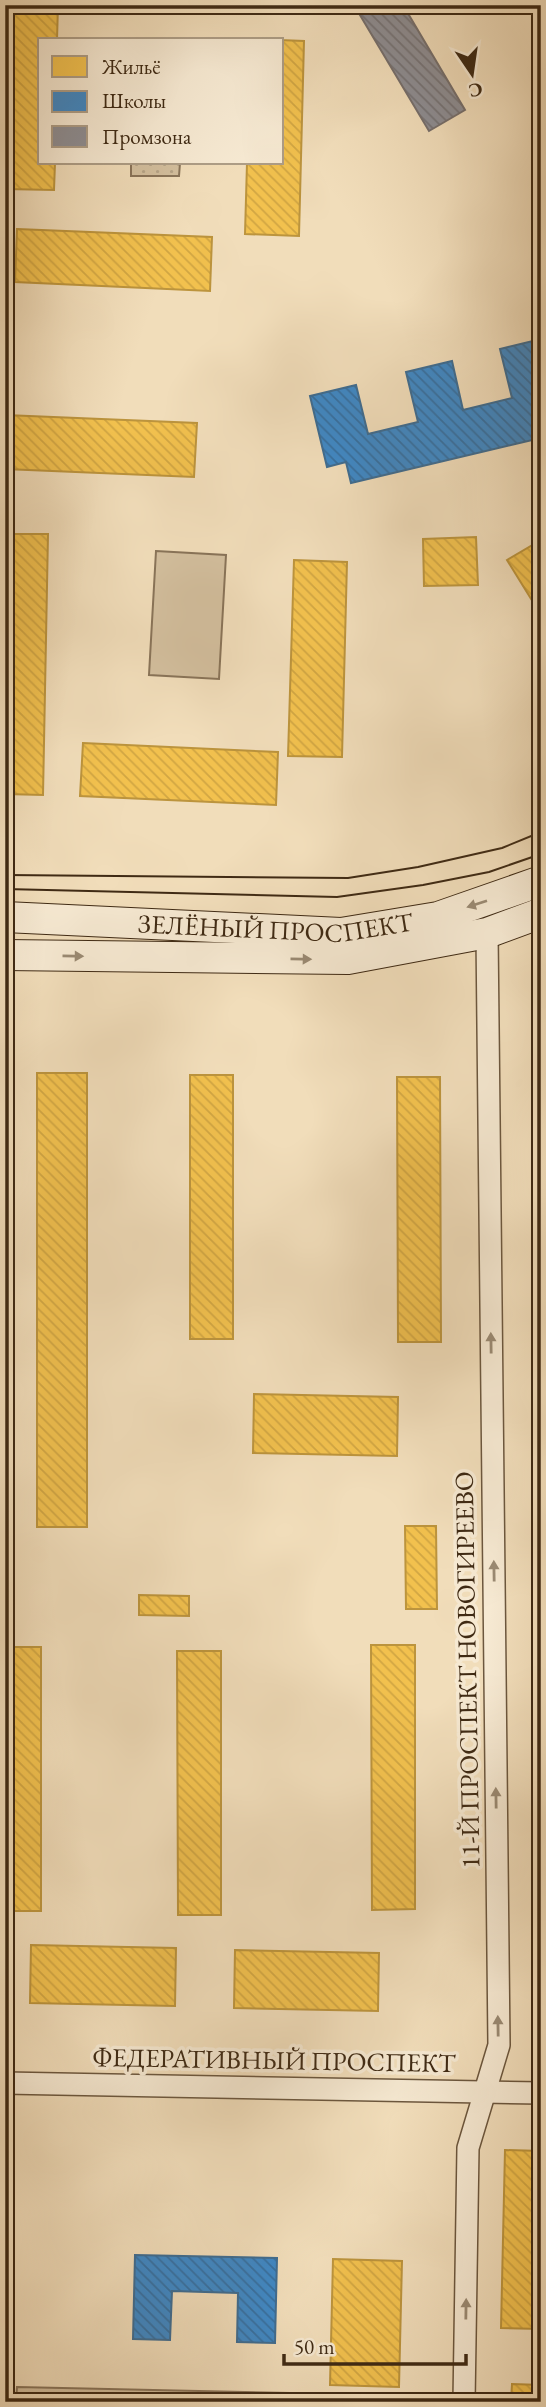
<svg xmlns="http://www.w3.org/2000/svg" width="546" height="2407" font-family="'EB Garamond',serif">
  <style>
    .green { fill: url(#green-dots); stroke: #897459; stroke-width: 2 }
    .pitch { fill: #d3bf9e; stroke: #897459; stroke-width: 2 }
    .homes { fill: url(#homes-back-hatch); stroke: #bc943d; stroke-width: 2 }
    .schools { fill: url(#schools-back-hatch); stroke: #3f6c90; stroke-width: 2 }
    .industry { fill: url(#industry-back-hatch); stroke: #766f6c; stroke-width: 2 }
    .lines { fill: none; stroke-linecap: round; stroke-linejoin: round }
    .minor-casing { stroke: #6c573e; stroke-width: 24 }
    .secondary-casing { stroke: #3f2a14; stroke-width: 32 }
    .minor { stroke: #f6e9d2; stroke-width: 21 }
    .secondary { stroke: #f6e9d2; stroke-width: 30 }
    .tram { stroke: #3f2a14; stroke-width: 2 }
    .oneway { fill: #9a8a73 }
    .labels { text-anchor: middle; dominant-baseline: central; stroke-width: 7; stroke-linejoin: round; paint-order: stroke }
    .street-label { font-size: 26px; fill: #3f2a14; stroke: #f6e9d2 }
  </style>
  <defs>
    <pattern id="green-dots" width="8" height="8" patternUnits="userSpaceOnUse" patternTransform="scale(1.75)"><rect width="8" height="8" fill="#d3bf9e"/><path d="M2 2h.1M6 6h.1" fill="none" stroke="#b6a487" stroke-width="1.8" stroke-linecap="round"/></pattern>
    <pattern id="homes-back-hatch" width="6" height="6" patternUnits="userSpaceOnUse" patternTransform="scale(1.75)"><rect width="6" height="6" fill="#f2c14e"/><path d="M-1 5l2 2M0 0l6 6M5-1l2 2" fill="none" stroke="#d1a643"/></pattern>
    <pattern id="schools-back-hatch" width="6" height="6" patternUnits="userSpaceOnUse" patternTransform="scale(1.75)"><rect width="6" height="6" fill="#3f88c5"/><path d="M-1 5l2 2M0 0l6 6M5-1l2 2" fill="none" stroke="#366f9f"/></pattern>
    <pattern id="industry-back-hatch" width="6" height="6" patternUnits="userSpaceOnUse" patternTransform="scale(1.75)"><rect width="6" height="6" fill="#8d8d92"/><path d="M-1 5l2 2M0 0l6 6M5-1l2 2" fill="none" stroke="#757376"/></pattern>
  </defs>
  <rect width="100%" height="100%" fill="#f1ddba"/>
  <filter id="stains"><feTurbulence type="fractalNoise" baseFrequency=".00286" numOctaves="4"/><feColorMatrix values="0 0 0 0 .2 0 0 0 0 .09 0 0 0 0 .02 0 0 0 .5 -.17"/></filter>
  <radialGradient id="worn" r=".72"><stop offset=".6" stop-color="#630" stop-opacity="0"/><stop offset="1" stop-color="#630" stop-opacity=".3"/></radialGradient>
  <path class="green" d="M131 163H180L179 176H131Z"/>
  <g class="pitch">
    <path d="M156 551 226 555 219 679 149 675Z"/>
    <path d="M17 2387 289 2393 288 2402H16Z"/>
  </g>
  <g class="homes">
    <path d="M5 5H58L57 40H40V163H55L54 190 5 189Z"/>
    <path d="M528 5H541V27Z"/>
    <path d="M251 39 304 41 299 236 245 234 247 163H282V40Z"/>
    <path d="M17 229 212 237 210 291 15 282Z"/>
    <path d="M5 415 197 423 194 477 5 469Z"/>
    <path d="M5 534H48L43 795 5 794Z"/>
    <path d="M476 537 478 585 424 586 423 539Z"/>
    <path d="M541 540V615L507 560Z"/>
    <path d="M294 560 347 562 342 757 288 756Z"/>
    <path d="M83 743 278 752 276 805 80 796Z"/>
    <rect x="37" y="1073" width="50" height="454"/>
    <rect x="190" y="1075" width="43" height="264"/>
    <path d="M397 1077H440L441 1342H398Z"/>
    <rect x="532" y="1092" width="9" height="74"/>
    <path d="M254 1394 398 1397 397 1456 253 1453Z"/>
    <path d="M405 1526H436L437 1609H406Z"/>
    <path d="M139 1595 189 1596V1616L139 1615Z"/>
    <path d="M371 1645H415V1909L372 1910Z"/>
    <rect x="5" y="1647" width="36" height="264"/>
    <path d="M177 1651H221V1915H178Z"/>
    <path d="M31 1945 176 1948 175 2006 30 2003Z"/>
    <path d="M235 1950 379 1953 378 2011 234 2008Z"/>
    <path d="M505 2150 541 2151V2329L501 2328Z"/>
    <path d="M333 2259 402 2261 399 2387 330 2385Z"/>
    <path d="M512 2384 541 2385V2402H511Z"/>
  </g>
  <g class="schools">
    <path d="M541 339V438L351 483 346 462 327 467 310 396 356 385 368 434 418 422 406 372 452 361 463 410 512 398 500 349Z"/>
    <path d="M538 1703H541V1788H536Z"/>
    <path d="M135 2255 277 2258 275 2343 237 2342 238 2293 172 2291 170 2340 133 2339Z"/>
  </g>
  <path class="industry" d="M364 5H403L465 110 429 131 357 10Z"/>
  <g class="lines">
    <defs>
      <g id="minor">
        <path d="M5 2083 541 2093"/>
        <path d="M464 2402 468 2148 499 2045 487 933"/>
      </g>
      <g id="secondary">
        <path id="s1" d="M5 917 341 933 438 917 541 881"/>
        <path d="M5 955 348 959 487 933 541 913"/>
      </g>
    </defs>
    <use href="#minor" class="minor-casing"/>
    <use href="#secondary" class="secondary-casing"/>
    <use href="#minor" class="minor"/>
    <use href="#secondary" class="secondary"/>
    <g class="tram">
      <path d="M5 875 348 878 418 867 502 848 541 832"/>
      <path d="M5 889 337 897 423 885 489 872 541 854"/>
    </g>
  </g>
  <defs><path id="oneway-solid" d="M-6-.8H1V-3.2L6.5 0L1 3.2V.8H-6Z" transform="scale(1.75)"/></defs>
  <g class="oneway">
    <use href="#oneway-solid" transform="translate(477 904) rotate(162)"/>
    <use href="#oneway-solid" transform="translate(73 956) rotate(1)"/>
    <use href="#oneway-solid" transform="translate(301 959) rotate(1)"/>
    <use href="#oneway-solid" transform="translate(491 1343) rotate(-91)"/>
    <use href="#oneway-solid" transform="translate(494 1571) rotate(-91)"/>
    <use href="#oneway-solid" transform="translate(496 1798) rotate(-91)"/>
    <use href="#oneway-solid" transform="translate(498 2026) rotate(-91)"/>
    <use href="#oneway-solid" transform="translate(466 2309) rotate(-89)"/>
  </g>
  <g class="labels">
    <g class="street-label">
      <text stroke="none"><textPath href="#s1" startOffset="271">ЗЕЛЁНЫЙ ПРОСПЕКТ</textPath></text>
      <text transform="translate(467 1670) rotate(-91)">11-Й ПРОСПЕКТ НОВОГИРЕЕВО</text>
      <text transform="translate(274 2060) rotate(1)">ФЕДЕРАТИВНЫЙ ПРОСПЕКТ</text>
    </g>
  </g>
  <rect width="546" height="2407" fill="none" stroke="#f1ddba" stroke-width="28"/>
  <rect x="7" y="7" width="532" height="2393" fill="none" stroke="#3f2a14" stroke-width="3.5"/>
  <rect x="14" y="14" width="518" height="2379" fill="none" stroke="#3f2a14" stroke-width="2"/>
  <rect x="38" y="38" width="245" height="126" fill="#f6e9d2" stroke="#ad9d86" stroke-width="2"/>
  <rect x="52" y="56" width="35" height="21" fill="#f2c14e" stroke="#ad9d86" stroke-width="2"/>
  <text x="102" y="74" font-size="21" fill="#3f2a14">Жильё</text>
  <rect x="52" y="91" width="35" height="21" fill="#3f88c5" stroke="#ad9d86" stroke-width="2"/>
  <text x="102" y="108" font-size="21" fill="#3f2a14">Школы</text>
  <rect x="52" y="126" width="35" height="21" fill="#8d8d92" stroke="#ad9d86" stroke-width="2"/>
  <text x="102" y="144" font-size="21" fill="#3f2a14">Промзона</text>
  <g transform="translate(472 74) rotate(167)" stroke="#f6e9d2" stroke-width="5" paint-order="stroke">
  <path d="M0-5L12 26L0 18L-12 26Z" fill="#3f2a14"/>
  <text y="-10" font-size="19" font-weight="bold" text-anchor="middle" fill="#3f2a14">С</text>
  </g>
  <path d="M284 2354v10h182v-10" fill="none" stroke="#3f2a14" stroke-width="3.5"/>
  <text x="294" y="2354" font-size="21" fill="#3f2a14" stroke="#f6e9d2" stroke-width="5" paint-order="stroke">50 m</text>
  <rect width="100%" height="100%" filter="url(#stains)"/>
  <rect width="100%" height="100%" fill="url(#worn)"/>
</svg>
